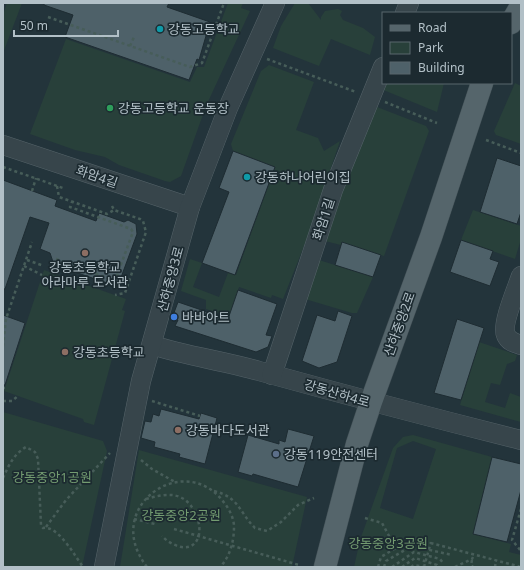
<svg xmlns="http://www.w3.org/2000/svg" width="524" height="570" font-family="'Noto Sans','Noto Sans KR',sans-serif">
  <style>
    .green { fill: #28403a; fill-rule: evenodd }
    .building { fill: #4e6169; stroke: #1e2c32 }
    .lines { fill: none; stroke-linecap: round; stroke-linejoin: round }
    .minor-casing { stroke: #556369; stroke-width: 20 }
    .major-casing { stroke: #435157; stroke-width: 23 }
    .path { stroke: #475d59; stroke-width: 2.5; stroke-dasharray: 3 3; stroke-linecap: butt }
    .minor { stroke: #37454b; stroke-width: 19 }
    .major { stroke: #55656b; stroke-width: 22 }
    .culture-dot { fill: #0f9aa8; stroke: #1c2a30; stroke-width: 1.5 }
    .leisure-dot { fill: #2e9e5b; stroke: #1c2a30; stroke-width: 1.5 }
    .education-dot { fill: #8d6e63; stroke: #1c2a30; stroke-width: 1.5 }
    .shop-dot { fill: #3f7fe0; stroke: #1c2a30; stroke-width: 1.5 }
    .service-dot { fill: #5c6f8a; stroke: #1c2a30; stroke-width: 1.5 }
    .labels { text-anchor: middle; dominant-baseline: central; stroke-width: 3.5; stroke-linejoin: round; paint-order: stroke }
    .poi-label { font-size: 13px; fill: #b2c0c7; stroke: #1c2a30; text-anchor: start }
    .street-label { font-size: 13px; fill: #b2c0c7; stroke: #1c2a30 }
    .park-label { font-size: 13px; fill: #749c71; stroke: #1c2a30 }
  </style>
  <rect width="100%" height="100%" fill="#23343b"/>
  <g class="green">
    <path d="M7 3H22L3 53V15Z"/>
    <path d="M228 3H243L241 8 250 11 206 106 181 176 170 182 165 181 119 165 105 157 75 150 30 134 66 39 190 82 197 67H204Z"/>
    <path d="M295 3H308L321 20V17L325 11 338 9 342 11 340 15 343 20 363 28 375 37 370 55 331 39 319 66 273 48 281 26Z"/>
    <path d="M269 65 314 82 296 130 318 138 324 151 340 141 308 236 283 299 272 295 271 298 239 287 229 317 206 309V300L181 291 190 259 202 263 193 287 219 297 228 273 236 275 275 167 233 151 231 144 261 71Z"/>
    <path d="M384 83H444L437 112 381 89Z"/>
    <path d="M515 83 521 86V144L496 135 494 131Z"/>
    <path d="M377 107 426 126 429 131 384 256 325 241 338 201Z"/>
    <path d="M473 210 521 226V239L515 259 461 240Z"/>
    <path d="M319 260 373 277 357 313H352L305 299Z"/>
    <path d="M44 270 126 299 122 310 125 311 94 425 84 422 83 419 4 391Z"/>
    <path d="M479 342 517 355 515 361 507 364 500 385 491 383 485 402 505 408 510 393 521 397V422L460 405Z"/>
    <path d="M3 412 103 441 107 451 82 567 3 566Z"/>
    <path d="M413 435 492 457 473 534 511 544 509 552 521 555V567H354L360 540 393 448 403 437ZM413 441 436 449 413 519 380 508 397 448Z"/>
    <path d="M139 450 307 497 292 567H120Z"/>
  </g>
  <g class="building">
    <path d="M44 3H169L167 7 210 22 199 60 197 59 189 80 65 37 73 15 44 5Z"/>
    <path d="M233 151 275 167 235 275 202 263 229 192 219 188Z"/>
    <path d="M497 158 521 166V212L517 224 480 212Z"/>
    <path d="M3 180 57 200 55 206 96 221 99 213 124 222 128 220 136 224 137 234 119 283 113 285 54 265 50 253 40 249 49 223 30 217 5 289H3Z"/>
    <path d="M461 240 493 251 490 259 499 262 490 286 450 272Z"/>
    <path d="M342 242 381 255 373 277 335 265Z"/>
    <path d="M238 290 277 304 266 335 272 336 268 347 256 352 175 326 178 320 172 318 178 302 228 319Z"/>
    <path d="M338 311 352 316 337 362 319 368 302 361 317 315 335 321Z"/>
    <path d="M3 315 25 323 5 385H3Z"/>
    <path d="M457 319 484 328 461 400 434 393Z"/>
    <path d="M161 409 199 419 201 413 217 418 205 464 179 457 180 454 154 447 155 442 141 438 145 421 151 422 153 414 159 416Z"/>
    <path d="M288 429 314 436 298 487 253 474 252 476 238 472 248 435 279 444V440L285 442Z"/>
    <path d="M492 457 521 464V490L507 542 473 534Z"/>
  </g>
  <g class="lines">
    <defs>
      <g id="minor">
        <path d="M405 13 409 3"/>
        <path d="M3 145 190 207"/>
        <path d="M521 276C517 288 501 325 506 335 509 342 515 343 521 345"/>
        <path d="M152 345C187 356 224 361 259 371 346 395 433 418 521 440"/>
        <path d="M272 375 333 190 383 67"/>
        <path d="M104 567 141 381 190 207 228 108 275 3"/>
      </g>
      <g id="major">
        <path d="M511 23 521 6"/>
        <path d="M325 567 357 444 371 402 431 237 482 83"/>
      </g>
    </defs>
    <use href="#minor" class="minor-casing"/>
    <use href="#major" class="major-casing"/>
    <g class="path">
      <path d="M48 17 190 67 202 63 224 3"/>
      <path d="M130 46 134 37"/>
      <path d="M267 59 356 92"/>
      <path d="M385 102 437 123"/>
      <path d="M486 140 521 153"/>
      <path d="M3 167 63 188"/>
      <path d="M57 186 59 197 107 214 114 210"/>
      <path d="M32 191 36 178"/>
      <path d="M112 206 114 210 140 219 143 221 146 232 125 293 115 295"/>
      <path d="M56 259 113 280 116 278 133 232 131 229 70 207 72 202"/>
      <path d="M27 260 44 266"/>
      <path d="M24 266 42 275"/>
      <path d="M3 346 6 319 32 242"/>
      <path d="M3 388H5"/>
      <path d="M3 401H12L18 396"/>
      <path d="M152 401 200 416"/>
      <path d="M141 460 152 469 175 482"/>
      <path d="M3 478C9 465 13 455 26 447L35 452 38 459 41 525 43 528C58 525 75 556 83 567"/>
      <path d="M214 491C239 497 239 512 255 528L267 531 281 522 298 505 314 498"/>
      <path d="M146 499C157 496 171 492 182 498 194 504 203 525 198 538 191 555 170 545 162 536"/>
      <path d="M521 509 512 540 521 551"/>
      <path d="M365 518 382 523 395 547"/>
      <path d="M134 519 155 524"/>
      <path d="M46 527 66 500 110 453"/>
      <path d="M174 529 299 565"/>
      <path d="M472 560 471 565 473 567"/>
      <path d="M147 567C101 508 182 451 222 500 228 507 234 517 234 527 234 541 230 557 220 567"/>
      <path d="M378 567 381 557 412 538 521 567"/>
      <path d="M384 567 386 561 412 546 452 555"/>
      <path d="M392 567 414 552 440 559 444 564"/>
      <path d="M402 567 415 558 437 565 438 567"/>
      <path d="M411 567 414 565 424 567"/>
      <path d="M424 567 431 542"/>
      <path d="M455 567 472 559 474 555"/>
      <path d="M495 567 496 560"/>
    </g>
    <use href="#minor" class="minor"/>
    <use href="#major" class="major"/>
  </g>
  <g class="culture-dot">
    <circle cx="160" cy="29" r="4"/>
    <circle cx="247" cy="177" r="4"/>
  </g>
  <circle class="leisure-dot" cx="110" cy="108" r="4"/>
  <g class="education-dot">
    <circle cx="85" cy="253" r="4"/>
    <circle cx="65" cy="352" r="4"/>
    <circle cx="178" cy="430" r="4"/>
  </g>
  <circle class="shop-dot" cx="174" cy="317" r="4"/>
  <circle class="service-dot" cx="276" cy="454" r="4"/>
  <g class="labels">
    <g class="poi-label">
      <text x="168" y="29">강동고등학교</text>
      <text x="118" y="108">강동고등학교 운동장</text>
      <text x="255" y="177">강동하나어린이집</text>
      <text x="85" y="267" text-anchor="middle">강동초등학교<tspan x="85" dy="15">아라마루 도서관</tspan></text>
      <text x="182" y="317">바바아트</text>
      <text x="73" y="352">강동초등학교</text>
      <text x="186" y="430">강동바다도서관</text>
      <text x="284" y="454">강동119안전센터</text>
    </g>
    <g class="street-label">
      <text transform="translate(97 176) rotate(19)">화암4길</text>
      <text transform="translate(323 219) rotate(-72)">화암1길</text>
      <text transform="translate(170 279) rotate(-75)">산하중앙3로</text>
      <text transform="translate(399 324) rotate(-70)">산하중앙2로</text>
      <text transform="translate(337 393) rotate(16)">강동산하4로</text>
    </g>
    <g class="park-label">
      <text x="52" y="477">강동중앙1공원</text>
      <text x="181" y="515">강동중앙2공원</text>
      <text x="388" y="543">강동중앙3공원</text>
    </g>
  </g>
  <rect width="524" height="570" fill="none" stroke="#b2c0c7" stroke-width="8"/>
  <rect x="382" y="12" width="130" height="72" fill="#1c2a30" stroke="#58666c"/>
  <rect x="390" y="25" width="20" height="6" fill="#55656b" stroke="#58666c"/>
  <text x="418" y="32" font-size="12" fill="#b2c0c7">Road</text>
  <rect x="390" y="42" width="20" height="12" fill="#28403a" stroke="#58666c"/>
  <text x="418" y="52" font-size="12" fill="#b2c0c7">Park</text>
  <rect x="390" y="62" width="20" height="12" fill="#4e6169" stroke="#58666c"/>
  <text x="418" y="72" font-size="12" fill="#b2c0c7">Building</text>
  <path d="M14 30v6h104v-6" fill="none" stroke="#b2c0c7" stroke-width="2"/>
  <text x="20" y="30" font-size="12" fill="#b2c0c7" stroke="#1c2a30" stroke-width="3" paint-order="stroke">50 m</text>
</svg>
